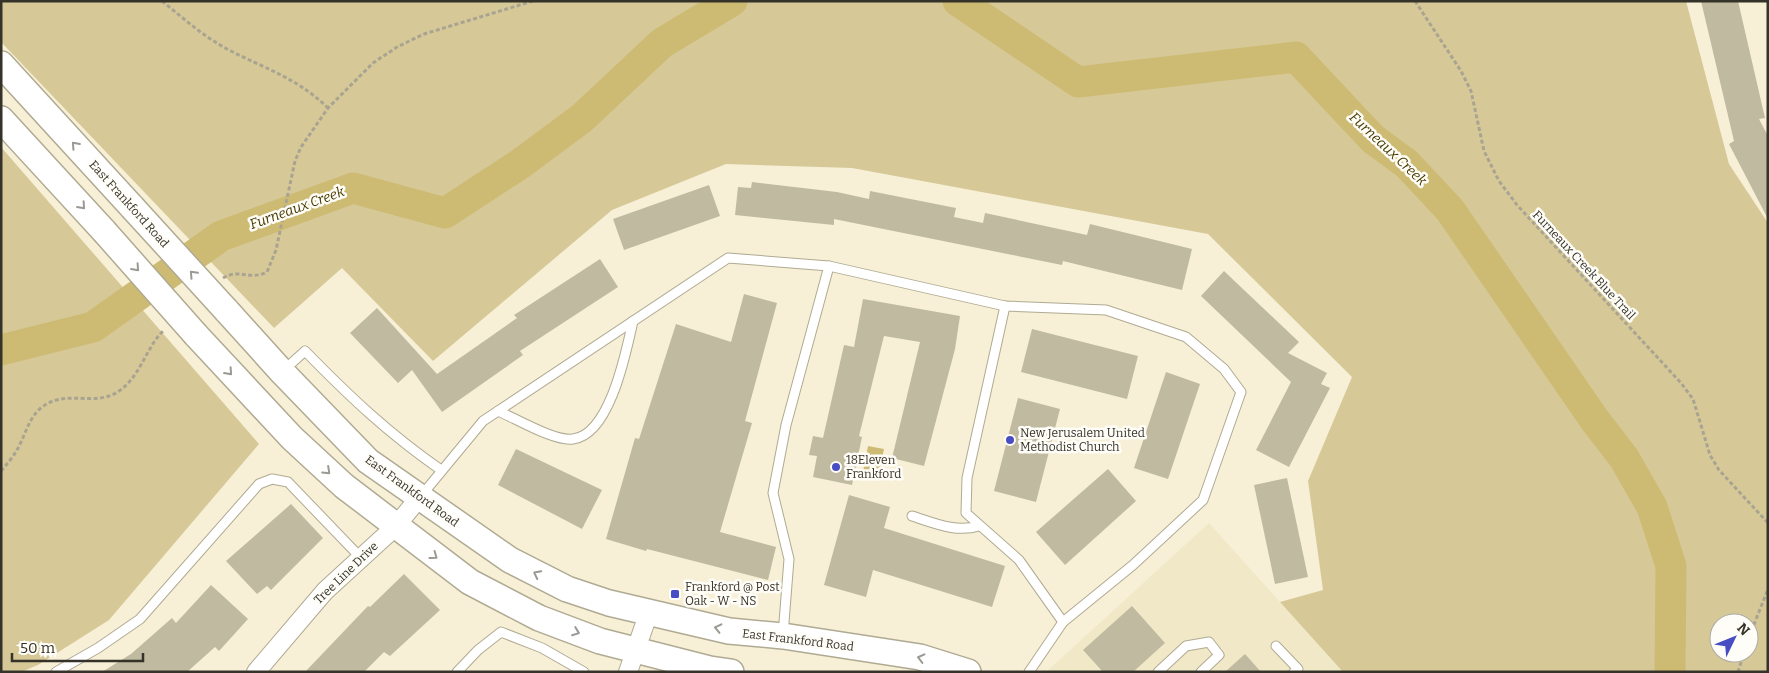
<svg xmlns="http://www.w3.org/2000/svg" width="1769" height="673" font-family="Bitter,serif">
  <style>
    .built { fill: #f0e8c7 }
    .green { fill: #d6c997; fill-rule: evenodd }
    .water { fill: #cdbb74 }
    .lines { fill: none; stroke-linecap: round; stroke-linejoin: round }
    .river { stroke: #cdbb74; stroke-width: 31 }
    .building { fill: #c0baa1 }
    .service-casing { stroke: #b0aa92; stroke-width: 11 }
    .minor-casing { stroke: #b0aa92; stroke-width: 20 }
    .secondary-casing { stroke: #b0aa92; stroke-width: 28 }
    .path { stroke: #a9a491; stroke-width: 3; stroke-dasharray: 4 2.5; stroke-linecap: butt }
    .service { stroke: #fff; stroke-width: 9 }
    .minor { stroke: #fff; stroke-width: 18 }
    .secondary { stroke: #fff; stroke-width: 25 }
    .secondary-bridge-casing { stroke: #b0aa92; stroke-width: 28; stroke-linecap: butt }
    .secondary-bridge { stroke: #fff; stroke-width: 25 }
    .oneway { stroke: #9a9994 }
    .poi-dot { fill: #474dc2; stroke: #fffdf8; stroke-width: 2 }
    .labels { text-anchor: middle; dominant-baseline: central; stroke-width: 5; stroke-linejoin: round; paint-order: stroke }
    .street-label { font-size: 12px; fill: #353329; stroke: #fffdf8 }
    .poi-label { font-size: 12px; fill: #353329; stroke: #fffdf8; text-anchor: start }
    .water-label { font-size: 14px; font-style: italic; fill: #473a00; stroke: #fffdf8 }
  </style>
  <rect width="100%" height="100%" fill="#f7f0d7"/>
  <path class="built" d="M1209 523 1343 672H1046Z"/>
  <g class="green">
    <path d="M1 1H1686L1729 164 1768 223V672H1343L1280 602 1323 590 1308 481 1352 377 1208 234 852 168 726 164 612 210 433 361 342 268 274 328 1 42ZM1719 623H1749V653H1719Z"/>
    <path d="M1 147 259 444 109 620 38 665 21 672H1Z"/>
  </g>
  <path class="water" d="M868 446 884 449 878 475 863 472Z"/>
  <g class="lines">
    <g class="river">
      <path d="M958 1 1078 82 1296 57 1373 139 1407 164 1450 210 1594 419 1624 458 1652 507 1671 566 1670 672"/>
      <path d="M1 350 93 327 221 236 353 188 445 213 520 164 582 118 662 43 732 1"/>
    </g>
  </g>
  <g class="building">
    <path d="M1701 1H1738L1765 118 1759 119 1768 136V219L1729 144 1734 141Z"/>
    <path d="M752 182 837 192 869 199 870 191 956 208 954 217 983 223 985 213 1087 235 1090 224 1192 249 1182 290 1063 261 1062 265 834 219V225L735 215 738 187 751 188Z"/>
    <path d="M709 185 720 216 624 250 613 219Z"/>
    <path d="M600 259 618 287 520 351 523 355 442 412 412 370 398 383 350 333 377 308 437 374 517 318 514 315Z"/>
    <path d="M1224 271 1299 342 1288 353 1327 373 1321 384 1330 388 1289 467 1256 450 1291 382 1201 296Z"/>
    <path d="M744 294 777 303 745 421 752 423 720 532 776 547 768 580 647 549 646 551 606 539 635 438 639 439 676 324 731 342Z"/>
    <path d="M863 299 960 316 955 349 924 466 892 458 920 342 884 336 859 436 862 437 852 485 813 477 817 456 809 455 813 436 823 438 844 345 854 347Z"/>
    <path d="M1032 329 1138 356 1127 399 1021 372Z"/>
    <path d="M1166 372 1200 384 1168 479 1134 468Z"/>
    <path d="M1018 398 1060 409 1036 502 994 491Z"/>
    <path d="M516 449 602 490 582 529 498 485Z"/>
    <path d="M1108 469 1136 501 1065 565 1036 532Z"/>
    <path d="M1287 478 1308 577 1275 584 1254 485Z"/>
    <path d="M849 495 890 507 884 528 1005 566 992 607 873 570 866 597 824 585Z"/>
    <path d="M291 504 323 538 271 590 267 586 257 594 226 561Z"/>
    <path d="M404 574 440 610 390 656 384 652 364 672H305L368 606 370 607Z"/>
    <path d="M211 585 248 619 219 651 215 647 187 672H102L131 654 172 618 176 623Z"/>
    <path d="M1132 606 1165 643 1133 672H1103L1083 650Z"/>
    <path d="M1245 654 1261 672H1225Z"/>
  </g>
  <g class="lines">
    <defs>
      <g id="service">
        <path d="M1005 306 967 478 966 513 1019 560 1063 622"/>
        <path d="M284 370 305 351C350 397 388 433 441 470"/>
        <path d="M498 411C515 418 555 442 573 439 610 435 626 352 633 321"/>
        <path d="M421 496 483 421 728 258 829 266 1005 306 1106 310 1186 337 1224 369 1241 392 1203 500 1133 565 1063 622 1029 672"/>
        <path d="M912 516C934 523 956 533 979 526"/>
        <path d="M783 635 789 559 773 493 786 425 829 266"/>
        <path d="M1276 646 1298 669 1294 672"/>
        <path d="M56 672 98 648 140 619 259 484 272 479 288 482 361 558"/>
        <path d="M457 672 478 650 501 632 542 648 584 672"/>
        <path d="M1158 672 1186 646 1209 642 1219 655 1201 672"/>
      </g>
      <g id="minor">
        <path d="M256 672 325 591 395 527 419 498"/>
        <path d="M628 672 649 612"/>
      </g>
      <g id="secondary">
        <path d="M1 64 132 207"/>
        <path d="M1 119 104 231"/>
        <path d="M226 310 282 372 368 461 510 560 567 589 609 603 729 631 783 636 920 657 968 672"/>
        <path d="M196 335 292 438 344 486 470 582 539 618 600 641 710 669 731 672"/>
      </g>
    </defs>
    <use href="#service" class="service-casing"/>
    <use href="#minor" class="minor-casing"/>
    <use href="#secondary" class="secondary-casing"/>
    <g class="path">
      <path d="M162 1C183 18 203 36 227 49 265 69 296 77 328 108"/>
      <path d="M1415 1 1461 71 1471 91 1484 151 1499 181 1517 205 1681 383 1693 399 1710 455 1719 470 1768 523"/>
      <path d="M223 278C240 268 249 281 267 272L276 250 295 161 301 147 328 108 373 63 397 47 424 34 533 1"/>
      <path d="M1 471C7 464 13 457 17 450 26 434 29 415 45 405 68 390 97 407 119 391 141 376 146 347 164 330"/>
      <path d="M1749 637 1768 589"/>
      <path d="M1738 672 1744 653"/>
    </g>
    <use href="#service" class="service"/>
    <use href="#minor" class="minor"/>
    <use href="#secondary" class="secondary"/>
    <defs>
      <g id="secondary-bridge">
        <path d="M132 207 226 310"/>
        <path d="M104 231 196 335"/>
      </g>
    </defs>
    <use href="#secondary-bridge" class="secondary-bridge-casing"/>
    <use href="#secondary-bridge" class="secondary-bridge"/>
  </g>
  <defs><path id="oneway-chevron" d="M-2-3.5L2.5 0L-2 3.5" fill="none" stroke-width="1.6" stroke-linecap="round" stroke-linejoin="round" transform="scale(1.25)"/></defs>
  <g class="oneway">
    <use href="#oneway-chevron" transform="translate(75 145) rotate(-132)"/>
    <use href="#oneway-chevron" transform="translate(82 206) rotate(48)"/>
    <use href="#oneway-chevron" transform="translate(136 268) rotate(48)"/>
    <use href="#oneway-chevron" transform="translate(193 274) rotate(-133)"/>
    <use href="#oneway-chevron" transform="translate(229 372) rotate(48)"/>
    <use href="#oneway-chevron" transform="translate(327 471) rotate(43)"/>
    <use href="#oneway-chevron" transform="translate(434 556) rotate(36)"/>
    <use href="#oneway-chevron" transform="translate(537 574) rotate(-153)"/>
    <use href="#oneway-chevron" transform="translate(718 628) rotate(-167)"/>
    <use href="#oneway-chevron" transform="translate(576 632) rotate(21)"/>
    <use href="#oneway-chevron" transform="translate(921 658) rotate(-166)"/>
  </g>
  <g class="poi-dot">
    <circle cx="1010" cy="440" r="5"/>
    <circle cx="836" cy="467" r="5"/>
    <rect x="670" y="589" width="10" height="10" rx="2.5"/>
  </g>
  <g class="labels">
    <g class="street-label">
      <text transform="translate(129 204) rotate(48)">East Frankford Road</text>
      <text transform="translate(1584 265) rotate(47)">Furneaux Creek Blue Trail</text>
      <text transform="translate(412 491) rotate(36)">East Frankford Road</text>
      <text transform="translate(346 573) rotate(-44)">Tree Line Drive</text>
      <text transform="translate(798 640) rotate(7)">East Frankford Road</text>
    </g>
    <g class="poi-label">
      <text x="1020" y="433">New Jerusalem United<tspan x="1020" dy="14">Methodist Church</tspan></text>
      <text x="846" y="460">18Eleven<tspan x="846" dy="14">Frankford</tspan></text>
      <text x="685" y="587">Frankford @ Post<tspan x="685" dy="14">Oak - W - NS</tspan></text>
    </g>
    <g class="water-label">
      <text transform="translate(1388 149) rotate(43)">Furneaux Creek</text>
      <text transform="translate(297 208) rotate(-20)">Furneaux Creek</text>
    </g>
  </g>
  <rect width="1769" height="673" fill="none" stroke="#353329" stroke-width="5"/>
  <g transform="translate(1734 638) rotate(47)"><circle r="24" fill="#fffdf8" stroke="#aeaca5"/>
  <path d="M0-4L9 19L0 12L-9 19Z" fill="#474dc2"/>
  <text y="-8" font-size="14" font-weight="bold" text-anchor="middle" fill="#353329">N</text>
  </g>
  <path d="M12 653v8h131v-8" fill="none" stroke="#353329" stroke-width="2.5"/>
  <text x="20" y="653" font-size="15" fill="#353329" stroke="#fffdf8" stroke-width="4" paint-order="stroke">50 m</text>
</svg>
